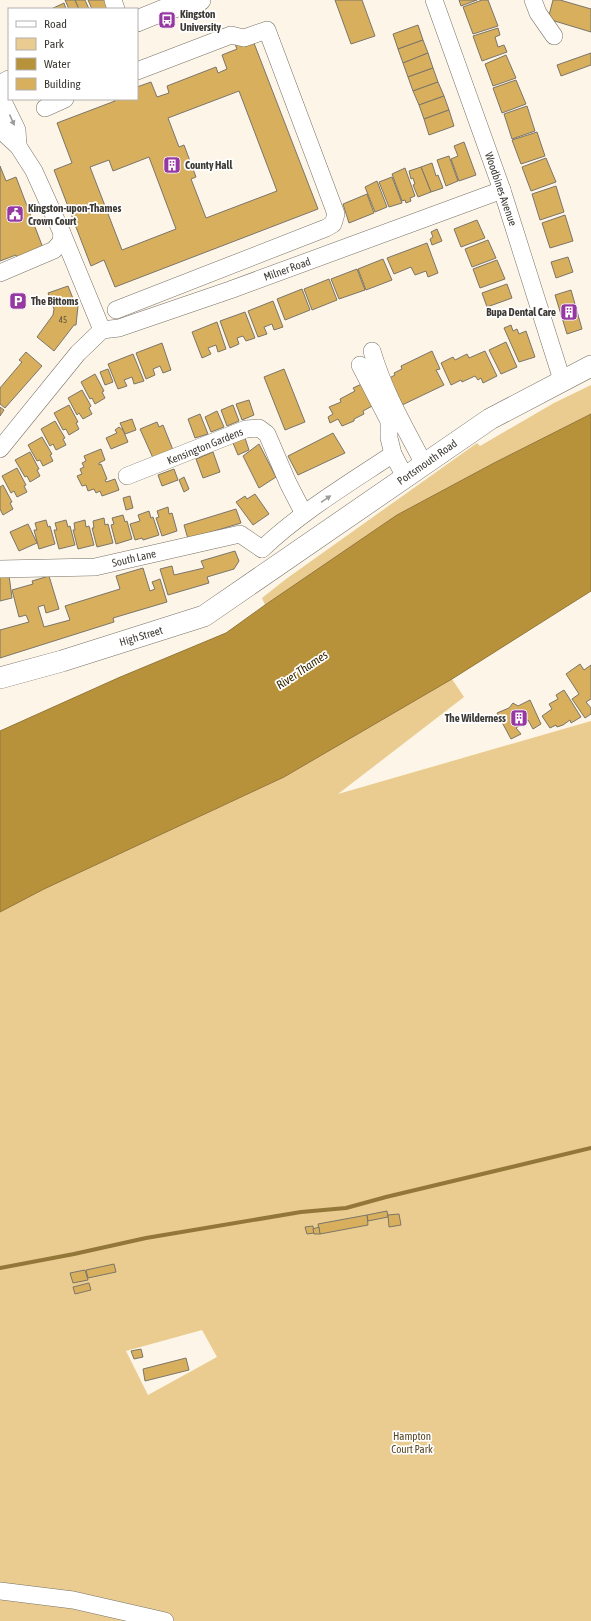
<svg xmlns="http://www.w3.org/2000/svg" width="591" height="1621" font-family="'Asap Condensed',sans-serif">
  <style>
    .green { fill: #eacc90; fill-rule: evenodd }
    .water { fill: #b8913b; stroke: #937739 }
    .lines { fill: none; stroke-linecap: round; stroke-linejoin: round }
    .stream { stroke: #937739; stroke-width: 4 }
    .building { fill: #d8af5c; stroke: #7b7569; fill-rule: evenodd }
    .minor-casing { stroke: #787266; stroke-width: 18 }
    .major-casing { stroke: #787266; stroke-width: 22 }
    .minor { stroke: #fff; stroke-width: 17 }
    .major { stroke: #fff; stroke-width: 21 }
    .oneway { fill: #9e9c9a }
    .labels { text-anchor: middle; dominant-baseline: central; stroke-width: 3.5; stroke-linejoin: round; paint-order: stroke }
    .number-label { font-size: 9px; fill: #64573f }
    .poi-label { font-size: 11px; font-weight: bold; fill: #3d3a35; stroke: #fff; text-anchor: start }
    .street-label { font-size: 11px; fill: #3d3a35; stroke: #fff }
    .park-label { font-size: 11px; fill: #584723; stroke: #fff }
    .water-label { font-size: 12px; font-style: italic; fill: #392903; stroke: #fff }
  </style>
  <rect width="100%" height="100%" fill="#fcf5e8"/>
  <g class="green">
    <path d="M591 385V414L494 463 397 515 265 605 262 598 286 579 477 443 480 446 554 403Z"/>
    <path d="M452 679 464 697 338 794 591 721V1621H0V912L44 889 284 777ZM202 1330 217 1357 148 1395 126 1351Z"/>
  </g>
  <path class="water" d="M591 414V591L452 679 284 777 44 889 0 912V731L118 678 226 633 265 605 397 515 494 463Z"/>
  <g class="lines">
    <path class="stream" d="M0 1268 74 1254 146 1238 301 1212 346 1208 386 1197 591 1148"/>
  </g>
  <g class="building">
    <path d="M65 0H75L79 9H69Z"/>
    <path d="M75 0H85L89 9H79Z"/>
    <path d="M88 0H110L113 7 107 9H92Z"/>
    <path d="M335 0H362L375 36 351 44Z"/>
    <path d="M459 0H477L461 6Z"/>
    <path d="M482 0H488L498 26 473 34 463 7Z"/>
    <path d="M553 0H560L591 9V32L548 19Z"/>
    <path d="M64 3 66 9H51L62 4Z"/>
    <path d="M418 25 423 40 398 49 393 34Z"/>
    <path d="M498 28 500 35 495 37 498 47 504 45 507 52 482 61 473 36Z"/>
    <path d="M252 38 318 209 115 287 104 260 91 266 54 170 72 163 57 123 115 101 114 99H137V87L151 82 157 97 169 93 167 86 216 67 218 73 227 69 222 55 237 49 235 44ZM239 91 277 191 206 218 191 179 196 177 184 145 179 147 168 118ZM149 157 176 229 122 250 90 167 109 160 113 171Z"/>
    <path d="M423 40 428 53 403 63 398 49Z"/>
    <path d="M428 53 433 68 408 77 403 63Z"/>
    <path d="M591 53V65L561 76 557 65Z"/>
    <path d="M506 55 516 78 493 86 485 64Z"/>
    <path d="M433 68 438 82 413 91 408 77Z"/>
    <path d="M516 80 526 104 502 113 493 88Z"/>
    <path d="M438 82 444 96 419 105 413 91Z"/>
    <path d="M444 96 449 110 424 119 419 105Z"/>
    <path d="M527 106 535 131 512 139 504 114Z"/>
    <path d="M449 110 454 126 429 135 424 119Z"/>
    <path d="M537 132 545 156 521 164 512 140Z"/>
    <path d="M464 142 476 175 459 181 451 159 458 156 454 146Z"/>
    <path d="M449 156 458 181 446 186 437 160Z"/>
    <path d="M546 158 556 182 531 191 522 167Z"/>
    <path d="M432 163 436 176 438 175 443 188 431 192 421 167Z"/>
    <path d="M0 166 6 181 16 177 43 248 17 258 16 255 0 261Z"/>
    <path d="M421 167 431 192 418 197 413 185 415 184 413 178 411 179 409 171Z"/>
    <path d="M405 168 415 196 410 198 411 201 406 203 405 200 402 201 392 174Z"/>
    <path d="M392 177 402 203 389 207 379 182Z"/>
    <path d="M377 181 387 207 375 212 365 187Z"/>
    <path d="M556 186 564 212 540 220 532 194Z"/>
    <path d="M367 194 374 213 349 223 343 204Z"/>
    <path d="M565 215 573 241 550 248 542 223Z"/>
    <path d="M477 220 485 238 461 247 454 229Z"/>
    <path d="M437 229 442 241 432 245 430 239 433 237 431 232Z"/>
    <path d="M488 240 496 258 472 267 465 249Z"/>
    <path d="M427 243 438 273 428 277 426 271 415 275 411 267 394 274 387 258Z"/>
    <path d="M568 257 573 272 556 278 551 262Z"/>
    <path d="M383 259 392 280 366 290 358 269Z"/>
    <path d="M497 260 505 279 480 288 473 269Z"/>
    <path d="M357 269 365 290 339 299 331 279Z"/>
    <path d="M329 279 337 300 312 310 304 289Z"/>
    <path d="M507 284 512 298 487 307 482 293Z"/>
    <path d="M68 286 76 306H78L76 325H74L54 351 37 337 53 315 54 309 48 293Z"/>
    <path d="M302 289 310 310 285 320 277 299Z"/>
    <path d="M571 290 582 329 567 334 555 295Z"/>
    <path d="M273 301 283 327 274 330 272 324 264 327 267 334 258 337 248 311Z"/>
    <path d="M245 312 255 338 246 341 243 336 237 338 239 344 230 348 220 321Z"/>
    <path d="M217 322 226 349 218 352 216 345 208 348 211 354 202 358 192 332Z"/>
    <path d="M511 325 513 331 517 329 519 334 526 331 535 357 519 362 504 328Z"/>
    <path d="M506 342 517 367 501 374 489 350Z"/>
    <path d="M162 343 171 370 163 373 160 366 153 369 155 375 146 379 136 353Z"/>
    <path d="M432 351 440 369 436 370 444 385 400 406 378 384 395 375 394 373 402 369 401 366Z"/>
    <path d="M485 351 497 376 483 383 481 378 478 380 475 376 462 382 461 380 451 385 441 363 453 357 455 360 467 354 469 358Z"/>
    <path d="M26 352 42 366 5 408 0 404V388L22 362 19 360Z"/>
    <path d="M133 354 144 381 134 384 132 377 124 380 127 386 118 389 108 364Z"/>
    <path d="M108 369 113 382 105 385 100 372Z"/>
    <path d="M284 369 305 422 285 430 264 377Z"/>
    <path d="M95 374 104 391 102 392 105 398 95 404 92 398 90 399 81 382Z"/>
    <path d="M366 382 374 405 363 411 364 414 354 419V421L342 426 338 419 330 423 328 417 333 414 329 407 341 402 340 399 355 391 353 388Z"/>
    <path d="M82 390 91 406 89 408 92 414 83 419 79 413 77 415 68 398Z"/>
    <path d="M249 400 254 415 242 420 236 404Z"/>
    <path d="M69 405 78 422 76 423 79 429 69 435 66 429 63 430 54 413Z"/>
    <path d="M233 405 239 421 227 426 221 410Z"/>
    <path d="M0 407 4 410 0 416Z"/>
    <path d="M217 411 224 427 211 432 205 417Z"/>
    <path d="M200 414 208 434 195 438 188 419Z"/>
    <path d="M132 419 136 430 125 434 120 423Z"/>
    <path d="M55 421 65 438 63 439 66 445 56 450 53 444 50 446 41 429Z"/>
    <path d="M157 422 159 427 163 425 173 450 153 458 140 429Z"/>
    <path d="M119 427 123 430 128 442 111 449 106 438 117 433 115 430Z"/>
    <path d="M333 433 345 453 298 475 288 456Z"/>
    <path d="M42 437 52 454 50 455 53 461 43 466 40 460 37 461 28 445Z"/>
    <path d="M245 438 249 450 238 455 233 443Z"/>
    <path d="M259 444 276 477 259 488 243 456Z"/>
    <path d="M101 449 105 460 99 463V465L101 464 107 479 105 480 106 482 115 479 119 490 102 496 100 491 96 493 94 489 88 491 86 485 82 486 77 476 82 474 80 469 84 467 82 463 86 461 84 456Z"/>
    <path d="M30 452 39 469 37 470 40 476 30 482 27 476 25 477 15 460Z"/>
    <path d="M213 452 220 472 203 478 196 459Z"/>
    <path d="M17 468 26 485 24 486 27 492 17 497 14 491 11 493 2 476Z"/>
    <path d="M174 469 178 480 162 486 158 475Z"/>
    <path d="M184 477 189 489 184 492 179 480Z"/>
    <path d="M3 485 12 502 10 503 13 509 3 515 0 509V487Z"/>
    <path d="M255 494 269 514 253 525 236 502 245 496 247 499Z"/>
    <path d="M130 496 133 508 126 510 123 498Z"/>
    <path d="M168 507 169 514 172 513 177 531 162 536 156 518 159 517 157 511Z"/>
    <path d="M236 509 241 523 188 539 184 525Z"/>
    <path d="M149 511 151 518 153 517 159 535 143 540 142 538 135 540 130 524 140 521 138 515Z"/>
    <path d="M123 515 125 522 127 521 132 539 116 544 111 525 114 524 112 518Z"/>
    <path d="M104 518 105 525 108 524 113 543 97 547 92 528H94L93 521Z"/>
    <path d="M46 520 48 527 50 526 55 544 39 549 34 530H37L35 523Z"/>
    <path d="M66 520 68 527 70 526 75 545 59 549 54 530H57L55 523Z"/>
    <path d="M85 520 86 527 89 526 94 545 78 549 73 530H75L74 523Z"/>
    <path d="M28 524 37 543 19 551 10 532Z"/>
    <path d="M235 551 239 561 234 569 207 577 209 583 168 595 160 569 172 566 174 575 204 568 201 561Z"/>
    <path d="M143 568 150 591 155 589 152 582 160 579 167 602 113 618 114 622 0 658V630L29 622 26 615 19 617 12 590 33 584 32 581 49 576 59 609 46 613 44 605 38 607 44 627 70 620 65 606 120 589 116 576Z"/>
    <path d="M9 575 12 598 0 601V576Z"/>
    <path d="M580 664 584 670 591 665V699L586 702 591 708V714L585 718 572 699 579 694 566 674Z"/>
    <path d="M564 690 581 717 571 723 570 720 563 725 557 727 556 725 550 728 542 716 552 709 549 704 558 699 556 695Z"/>
    <path d="M530 700 541 724 533 729 528 720 516 728 521 734 511 739 497 713 509 708 513 703 518 706Z"/>
    <path d="M387 1211 388 1217 368 1221 367 1215Z"/>
    <path d="M399 1214 401 1225 389 1227 388 1215Z"/>
    <path d="M367 1215 368 1225 320 1234 318 1224Z"/>
    <path d="M313 1226 314 1233 307 1234 305 1227Z"/>
    <path d="M319 1227 320 1234H314L313 1229Z"/>
    <path d="M114 1264 116 1272 88 1278 86 1270Z"/>
    <path d="M85 1270 88 1280 73 1283 70 1273Z"/>
    <path d="M89 1283 91 1290 75 1294 73 1287Z"/>
    <path d="M141 1349 143 1357 134 1359 131 1351Z"/>
    <path d="M186 1358 189 1370 145 1381 143 1369Z"/>
  </g>
  <g class="lines">
    <defs>
      <g id="minor">
        <path d="M113 0 116 9"/>
        <path d="M434 0 502 190 562 380"/>
        <path d="M533 0 538 13 554 36"/>
        <path d="M0 95 17 130 18 146"/>
        <path d="M45 108 65 99"/>
        <path d="M0 123 7 136 18 146 34 171 62 233 102 330"/>
        <path d="M0 273 54 250 61 242 62 233"/>
        <path d="M116 310 326 228 333 224 336 214 267 30 244 38 231 35 137 71"/>
        <path d="M372 351C384 392 404 426 424 464"/>
        <path d="M360 365 389 421V438L393 454 405 477"/>
        <path d="M0 449 78 353 102 330 119 328 230 290 502 190"/>
        <path d="M127 476 246 429 259 428 267 434 288 483 304 514"/>
        <path d="M262 549C301 512 348 484 393 454"/>
        <path d="M0 569 95 567 240 534 262 549"/>
        <path d="M0 1591 73 1600 165 1621"/>
      </g>
      <g id="major">
        <path d="M137 21 164 10 200 0"/>
        <path d="M0 86 9 81"/>
        <path d="M0 678 62 661 204 616 490 419 591 366"/>
      </g>
    </defs>
    <use href="#minor" class="minor-casing"/>
    <use href="#major" class="major-casing"/>
    <use href="#minor" class="minor"/>
    <use href="#major" class="major"/>
  </g>
  <defs><path id="oneway-solid" d="M-6-.8H1V-3.2L6.5 0L1 3.2V.8H-6Z"/></defs>
  <g class="oneway">
    <use href="#oneway-solid" transform="translate(12 120) rotate(66)"/>
    <use href="#oneway-solid" transform="translate(326 499) rotate(-34)"/>
  </g>
  <defs>
    <symbol id="bus-square" viewBox="-11 -11 22 22"><rect x="-9" y="-9" width="18" height="18" rx="4" fill="#9538a1" stroke="#fff"/><path d="M-5-6H5V4H4V6H2V4H-2V6H-4V4H-5ZM-3.5-4V0h7V-4ZM-3.5 1.2v1.5H-2V1.2ZM2 1.2v1.5H3.5V1.2Z" fill="#fff"/></symbol>
    <symbol id="building-square" viewBox="-11 -11 22 22"><rect x="-9" y="-9" width="18" height="18" rx="4" fill="#9538a1" stroke="#fff"/><path d="M-4-6H4V6H1V3H-1V6H-4ZM-2.5-4.3h1.7v1.8h-1.7ZM.8-4.3h1.7v1.8H.8ZM-2.5-1h1.7V.8h-1.7ZM.8-1h1.7V.8H.8Z" fill="#fff"/></symbol>
    <symbol id="civic-square" viewBox="-11 -11 22 22"><rect x="-9" y="-9" width="18" height="18" rx="4" fill="#9538a1" stroke="#fff"/><path d="M-.6-6.5H3V-4.5H.6V-3L4-1V1h2V6H-6V1h2V-1L-.6-3ZM-1.2 2.5V6h2.4V2.5Z" fill="#fff"/></symbol>
    <symbol id="parking-square" viewBox="-11 -11 22 22"><rect x="-9" y="-9" width="18" height="18" rx="4" fill="#9538a1" stroke="#fff"/><path d="M-3.5-5.5H1a3.5 3.5 0 0 1 0 7H-1V5.5H-3.5ZM-1-3.4V-.6H.8a1.4 1.4 0 0 0 0-2.8Z" fill="#fff"/></symbol>
  </defs>
  <g fill-rule="evenodd">
    <use href="#bus-square" x="157" y="10" width="20" height="20"/>
    <use href="#building-square" x="162" y="155" width="20" height="20"/>
    <use href="#civic-square" x="5" y="204" width="20" height="20"/>
    <use href="#parking-square" x="8" y="291" width="20" height="20"/>
    <use href="#building-square" x="559" y="302" width="20" height="20"/>
    <use href="#building-square" x="509" y="708" width="20" height="20"/>
  </g>
  <g class="labels">
    <g class="number-label">
      <text x="63" y="320">45</text>
    </g>
    <g class="poi-label">
      <text x="180" y="14">Kingston<tspan x="180" dy="13">University</tspan></text>
      <text x="185" y="165">County Hall</text>
      <text x="28" y="208">Kingston-upon-Thames<tspan x="28" dy="13">Crown Court</tspan></text>
      <text x="31" y="301">The Bittoms</text>
      <text x="556" y="312" text-anchor="end">Bupa Dental Care</text>
      <text x="506" y="718" text-anchor="end">The Wilderness</text>
    </g>
    <g class="street-label">
      <text transform="translate(501 189) rotate(71)">Woodbines Avenue</text>
      <text transform="translate(287 269) rotate(-20)">Milner Road</text>
      <text transform="translate(205 446) rotate(-22)">Kensington Gardens</text>
      <text transform="translate(427 462) rotate(-35)">Portsmouth Road</text>
      <text transform="translate(134 558) rotate(-13)">South Lane</text>
      <text transform="translate(141 636) rotate(-17)">High Street</text>
    </g>
    <g class="park-label">
      <text x="412" y="1436">Hampton<tspan x="412" dy="13">Court Park</tspan></text>
    </g>
    <g class="water-label">
      <text transform="translate(302 670) rotate(-34)">River Thames</text>
    </g>
  </g>
  <rect x="8" y="8" width="130" height="92" fill="#ffffff" stroke="#b1b0ae"/>
  <rect x="16" y="21" width="20" height="6" fill="#ffffff" stroke="#b1b0ae"/>
  <text x="44" y="28" font-size="12" fill="#3d3a35">Road</text>
  <rect x="16" y="38" width="20" height="12" fill="#eacc90" stroke="#b1b0ae"/>
  <text x="44" y="48" font-size="12" fill="#3d3a35">Park</text>
  <rect x="16" y="58" width="20" height="12" fill="#b8913b" stroke="#b1b0ae"/>
  <text x="44" y="68" font-size="12" fill="#3d3a35">Water</text>
  <rect x="16" y="78" width="20" height="12" fill="#d8af5c" stroke="#b1b0ae"/>
  <text x="44" y="88" font-size="12" fill="#3d3a35">Building</text>
</svg>
